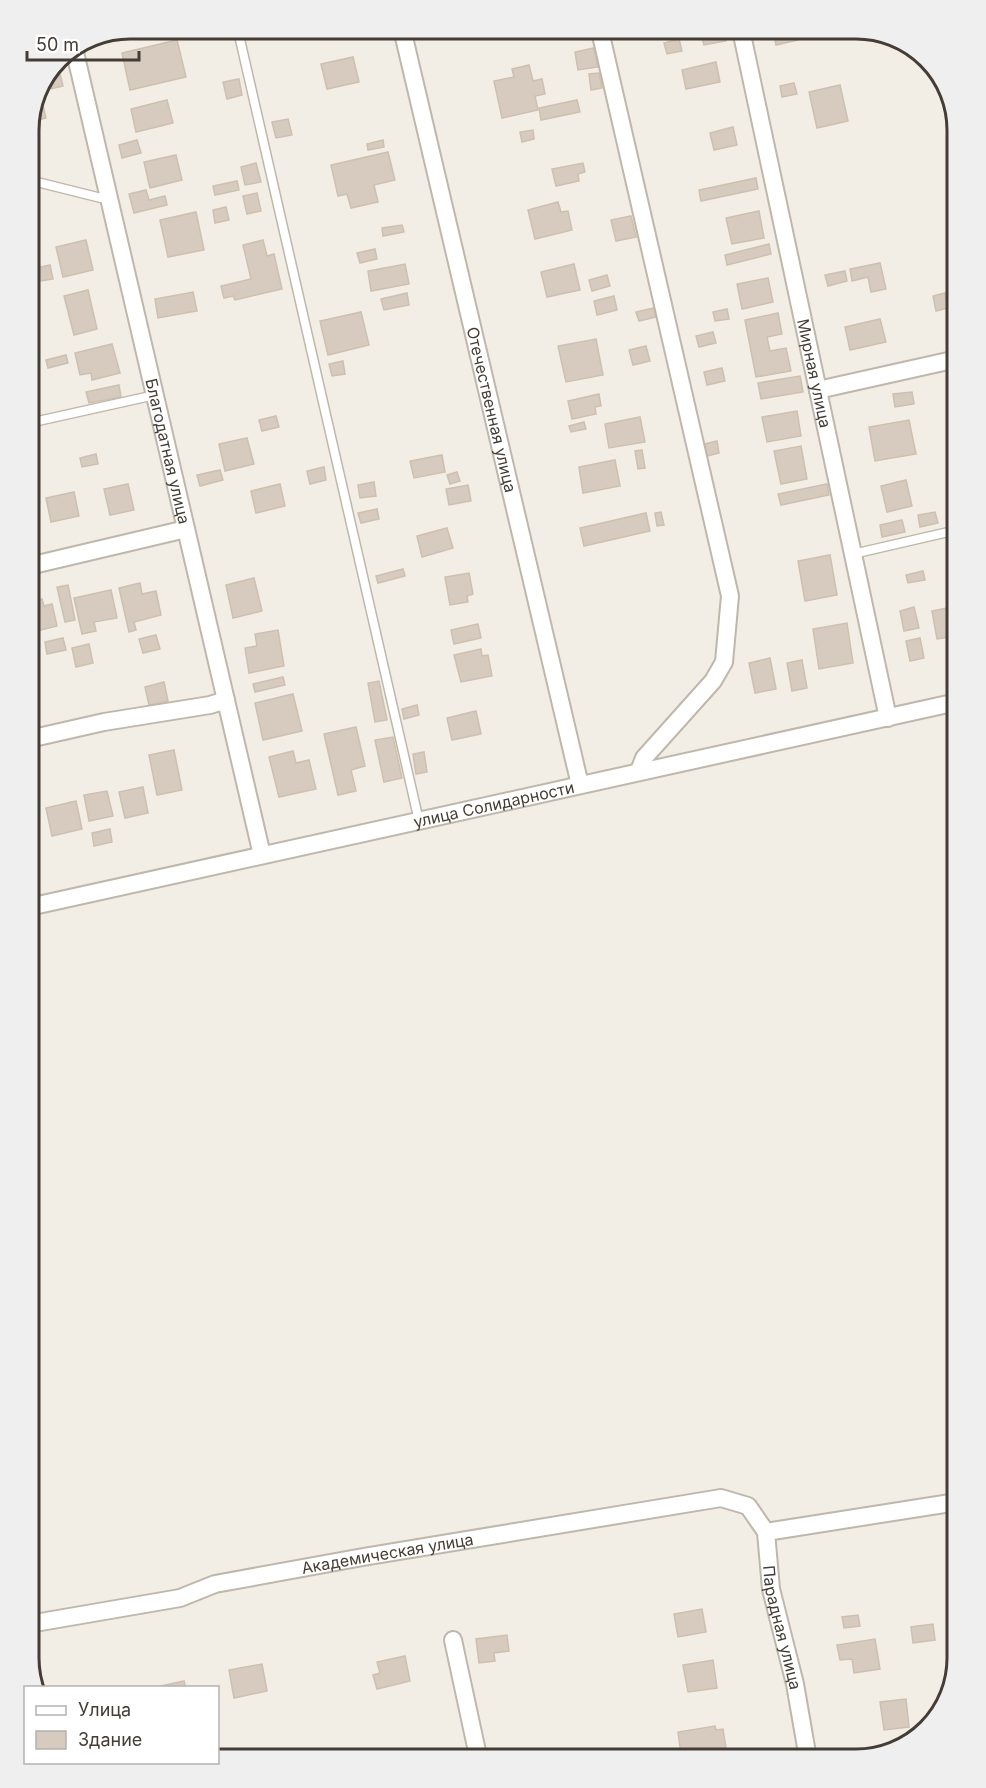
<svg xmlns="http://www.w3.org/2000/svg" width="986" height="1788" font-family="Inter,sans-serif">
  <style>
    .building { fill: #d6cbbe; stroke: #cec0af; stroke-width: 1.5 }
    .lines { fill: none; stroke-linecap: round; stroke-linejoin: round }
    .service-casing { stroke: #c0b7ab; stroke-width: 11 }
    .minor-casing { stroke: #c0b7ab; stroke-width: 20 }
    .service { stroke: #fff; stroke-width: 8 }
    .minor { stroke: #fff; stroke-width: 16 }
    .labels { text-anchor: middle; dominant-baseline: central; stroke-width: 5; stroke-linejoin: round; paint-order: stroke }
    .street-label { font-size: 16px; fill: #453d35; stroke: #fff }
    .rim { fill: none; stroke: #453d35; stroke-width: 3 }
  </style>
  <rect width="100%" height="100%" fill="#f2ede5"/>
  <g class="building">
    <path d="M796 29 798 40 776 45 773 30Z"/>
    <path d="M724 30 726 41 704 45 701 34Z"/>
    <path d="M679 39 682 51 667 54 664 43Z"/>
    <path d="M177 40 186 77 130 90 122 53Z"/>
    <path d="M594 48 598 67 578 70 575 52Z"/>
    <path d="M353 57 359 82 327 89 321 64Z"/>
    <path d="M716 62 720 82 686 89 682 70Z"/>
    <path d="M529 65 533 81 542 79 545 94 535 96 538 110 502 118 494 81 514 77 512 69Z"/>
    <path d="M599 73 602 88 591 90 589 74Z"/>
    <path d="M60 74 63 86 46 90 50 76Z"/>
    <path d="M239 79 242 95 227 99 223 82Z"/>
    <path d="M794 83 797 94 782 97 780 86Z"/>
    <path d="M840 85 848 121 817 128 809 92Z"/>
    <path d="M41 97 46 118 30 122Z"/>
    <path d="M167 100 173 123 136 132 131 109Z"/>
    <path d="M577 100 580 112 541 120 539 108Z"/>
    <path d="M288 119 292 135 276 138 272 122Z"/>
    <path d="M733 127 737 145 714 150 710 133Z"/>
    <path d="M533 130 534 139 522 142 520 132Z"/>
    <path d="M137 140 141 153 122 158 119 145Z"/>
    <path d="M383 140 384 147 368 150 367 144Z"/>
    <path d="M388 152 395 180 374 185 378 202 351 208 347 194 338 196 331 165Z"/>
    <path d="M176 155 182 180 150 188 144 162Z"/>
    <path d="M256 163 261 182 245 185 241 167Z"/>
    <path d="M583 163 585 172 578 174 579 181 556 186 552 169Z"/>
    <path d="M756 178 758 189 701 201 699 190Z"/>
    <path d="M237 181 239 190 215 195 213 186Z"/>
    <path d="M146 190 149 200 165 196 167 205 134 213 129 194Z"/>
    <path d="M257 193 261 211 247 214 243 196Z"/>
    <path d="M558 202 561 212 568 211 572 230 535 239 528 210Z"/>
    <path d="M226 207 229 220 215 223 213 210Z"/>
    <path d="M759 211 764 238 732 244 726 218Z"/>
    <path d="M196 212 204 250 168 257 160 220Z"/>
    <path d="M631 216 636 237 616 241 611 220Z"/>
    <path d="M402 225 404 232 383 236 382 228Z"/>
    <path d="M86 240 93 270 63 277 56 247Z"/>
    <path d="M263 240 267 256 274 254 282 289 235 300 233 296 224 298 221 286 251 279 243 245Z"/>
    <path d="M769 244 771 254 727 265 725 255Z"/>
    <path d="M375 249 377 259 360 263 357 253Z"/>
    <path d="M880 263 886 289 871 292 868 277 852 281 850 269Z"/>
    <path d="M405 264 409 284 371 291 368 271Z"/>
    <path d="M574 264 580 290 547 297 541 272Z"/>
    <path d="M50 265 53 279 35 282 32 269Z"/>
    <path d="M845 271 847 281 828 286 825 275Z"/>
    <path d="M607 275 610 286 592 291 589 280Z"/>
    <path d="M768 278 773 302 742 309 737 284Z"/>
    <path d="M88 290 97 329 74 335 64 296Z"/>
    <path d="M193 292 197 311 158 318 155 299Z"/>
    <path d="M407 293 409 305 384 310 381 299Z"/>
    <path d="M945 293 948 308 936 311 933 296Z"/>
    <path d="M614 296 617 310 597 315 594 301Z"/>
    <path d="M654 308 656 317 639 321 636 312Z"/>
    <path d="M727 309 729 319 715 321 713 312Z"/>
    <path d="M361 312 369 345 328 355 320 321Z"/>
    <path d="M778 313 782 334 767 337 770 351 786 348 791 371 756 377 745 320Z"/>
    <path d="M880 319 886 342 850 350 845 327Z"/>
    <path d="M713 332 716 343 699 347 696 336Z"/>
    <path d="M596 339 603 375 566 382 558 346Z"/>
    <path d="M112 344 120 373 92 380 91 373 80 375 75 353Z"/>
    <path d="M646 346 650 361 633 365 629 350Z"/>
    <path d="M66 355 68 363 48 368 46 360Z"/>
    <path d="M343 361 345 374 332 376 329 364Z"/>
    <path d="M722 368 725 381 707 385 704 372Z"/>
    <path d="M800 376 803 392 761 399 758 383Z"/>
    <path d="M119 385 121 397 89 403 86 392Z"/>
    <path d="M912 392 914 404 895 407 893 394Z"/>
    <path d="M599 394 601 406 595 407 596 414 572 419 568 401Z"/>
    <path d="M797 411 801 436 767 442 762 417Z"/>
    <path d="M276 416 279 427 262 431 259 420Z"/>
    <path d="M640 417 645 442 609 448 605 424Z"/>
    <path d="M909 420 916 454 875 461 869 427Z"/>
    <path d="M584 422 586 429 571 432 569 426Z"/>
    <path d="M247 438 254 464 225 471 219 444Z"/>
    <path d="M717 441 719 453 707 456 704 444Z"/>
    <path d="M801 446 807 479 781 484 774 451Z"/>
    <path d="M642 450 645 468 638 469 635 451Z"/>
    <path d="M96 454 98 464 82 467 80 458Z"/>
    <path d="M442 455 445 472 414 478 410 461Z"/>
    <path d="M615 460 620 486 583 493 579 467Z"/>
    <path d="M324 467 326 480 310 484 307 471Z"/>
    <path d="M220 470 223 480 200 486 197 475Z"/>
    <path d="M457 472 460 481 450 484 447 475Z"/>
    <path d="M906 480 912 506 887 512 881 486Z"/>
    <path d="M374 482 376 496 360 498 358 485Z"/>
    <path d="M128 484 134 510 110 515 104 489Z"/>
    <path d="M280 484 285 506 256 513 251 491Z"/>
    <path d="M827 484 829 495 781 505 778 494Z"/>
    <path d="M468 485 471 501 449 505 446 489Z"/>
    <path d="M74 492 79 516 51 522 46 498Z"/>
    <path d="M377 509 379 519 361 523 358 513Z"/>
    <path d="M661 512 664 525 657 526 655 513Z"/>
    <path d="M935 512 938 523 920 527 918 515Z"/>
    <path d="M646 513 650 531 584 546 580 528Z"/>
    <path d="M902 520 905 532 882 537 880 525Z"/>
    <path d="M447 528 453 548 422 557 417 536Z"/>
    <path d="M830 555 837 595 805 601 798 561Z"/>
    <path d="M403 569 405 576 378 583 376 576Z"/>
    <path d="M923 571 925 580 908 583 906 575Z"/>
    <path d="M469 573 473 594 467 596 468 602 450 605 445 577Z"/>
    <path d="M254 578 262 611 233 618 226 585Z"/>
    <path d="M140 583 142 594 156 591 161 615 134 622 136 630 129 632 119 588Z"/>
    <path d="M68 585 75 620 65 622 57 587Z"/>
    <path d="M111 590 117 618 94 622 96 631 82 634 74 598Z"/>
    <path d="M42 599 44 606 52 604 57 626 29 633V603Z"/>
    <path d="M957 606V636L937 639 932 611Z"/>
    <path d="M914 607 919 628 904 631 900 611Z"/>
    <path d="M847 623 853 663 819 669 813 629Z"/>
    <path d="M478 624 481 638 454 644 451 630Z"/>
    <path d="M278 630 284 666 249 673 245 648 257 646 255 634Z"/>
    <path d="M156 635 160 649 143 653 139 639Z"/>
    <path d="M63 638 66 650 47 654 45 642Z"/>
    <path d="M920 638 924 658 910 661 906 641Z"/>
    <path d="M89 644 93 663 76 667 72 648Z"/>
    <path d="M481 649 482 656 488 655 492 676 461 682 454 655Z"/>
    <path d="M770 658 776 689 755 693 749 663Z"/>
    <path d="M802 660 807 688 792 691 787 663Z"/>
    <path d="M283 677 285 685 255 692 253 684Z"/>
    <path d="M379 681 387 720 375 722 368 683Z"/>
    <path d="M164 682 168 701 149 705 145 687Z"/>
    <path d="M293 694 302 731 263 740 255 703Z"/>
    <path d="M417 705 419 715 404 719 402 709Z"/>
    <path d="M476 711 481 734 452 740 447 718Z"/>
    <path d="M356 727 365 766 351 770 356 791 338 795 324 734Z"/>
    <path d="M393 737 402 778 384 782 375 740Z"/>
    <path d="M174 750 182 790 157 795 149 755Z"/>
    <path d="M293 751 296 763 309 760 316 789 279 797 269 757Z"/>
    <path d="M424 752 427 772 416 774 413 754Z"/>
    <path d="M143 787 148 813 125 818 119 792Z"/>
    <path d="M107 791 113 816 89 821 84 795Z"/>
    <path d="M76 801 82 829 52 836 46 808Z"/>
    <path d="M110 829 112 842 94 846 92 833Z"/>
    <path d="M702 1609 706 1632 678 1637 674 1614Z"/>
    <path d="M858 1615 860 1626 844 1628 842 1617Z"/>
    <path d="M933 1624 935 1640 913 1643 911 1627Z"/>
    <path d="M507 1635 509 1651 494 1653 495 1661 479 1663 476 1639Z"/>
    <path d="M875 1639 880 1669 854 1673 852 1659 840 1660 837 1645Z"/>
    <path d="M405 1656 410 1681 377 1689 373 1675 380 1673 377 1662Z"/>
    <path d="M713 1660 717 1688 688 1692 683 1665Z"/>
    <path d="M262 1664 267 1691 234 1698 229 1670Z"/>
    <path d="M184 1681 186 1688H152Z"/>
    <path d="M906 1699 909 1727 884 1730 880 1702Z"/>
    <path d="M715 1726 716 1730 723 1729 726 1748 718 1749 719 1753 681 1754 678 1732Z"/>
    <path d="M426 1751 427 1756 399 1757V1755Z"/>
  </g>
  <g class="lines">
    <defs>
      <g id="service">
        <path d="M239 35 419 821"/>
        <path d="M29 180 101 198 109 197"/>
        <path d="M29 423 155 395"/>
        <path d="M853 554 957 530"/>
      </g>
      <g id="minor">
        <path id="s1" d="M741 30 888 718"/>
        <path d="M600 31 730 596 724 662 713 681 644 758 639 771"/>
        <path id="s2" d="M403 33 580 785"/>
        <path id="s3" d="M74 48 262 855"/>
        <path d="M818 390 957 359"/>
        <path d="M29 566 186 529"/>
        <path d="M29 739 104 722 210 705 226 700"/>
        <path id="s4" d="M29 907 957 702"/>
        <path d="M766 1532 957 1502"/>
        <path id="s5" d="M29 1624 180 1598 215 1584 363 1557 721 1498 748 1506 766 1532 771 1589 795 1684 807 1753"/>
        <path d="M453 1640 478 1756"/>
      </g>
    </defs>
    <use href="#service" class="service-casing"/>
    <use href="#minor" class="minor-casing"/>
    <use href="#service" class="service"/>
    <use href="#minor" class="minor"/>
  </g>
  <g class="labels">
    <g class="street-label">
      <text stroke="none"><textPath href="#s1" startOffset="351">Мирная улица</textPath></text>
      <text stroke="none"><textPath href="#s2" startOffset="387">Отечественная улица</textPath></text>
      <text stroke="none"><textPath href="#s3" startOffset="414">Благодатная улица</textPath></text>
      <text stroke="none"><textPath href="#s4" startOffset="476">улица Солидарности</textPath></text>
      <text stroke="none"><textPath href="#s5" startOffset="366">Академическая улица</textPath></text>
      <text stroke="none"><textPath href="#s5" startOffset="861">Парадная улица</textPath></text>
    </g>
  </g>
  <path d="M0 0H986V1788H0ZM130 39H856A91 91 0 0 1 947 130V1658A91 91 0 0 1 856 1749H130A91 91 0 0 1 39 1658V130A91 91 0 0 1 130 39Z" fill="#f0efef" fill-rule="evenodd"/>
  <path class="rim" d="M130 39H856A91 91 0 0 1 947 130V1658A91 91 0 0 1 856 1749H130A91 91 0 0 1 39 1658V130A91 91 0 0 1 130 39Z"/>
  <rect x="24" y="1686" width="195" height="78" fill="#ffffff" stroke="#b5b1ae" stroke-width="1.5"/>
  <rect x="36" y="1706" width="30" height="9" fill="#ffffff" stroke="#b5b1ae" stroke-width="1.5"/>
  <text x="78" y="1716" font-size="18" fill="#453d35">Улица</text>
  <rect x="36" y="1731" width="30" height="18" fill="#d6cbbe" stroke="#b5b1ae" stroke-width="1.5"/>
  <text x="78" y="1746" font-size="18" fill="#453d35">Здание</text>
  <path d="M27 51v9h112v-9" fill="none" stroke="#453d35" stroke-width="3"/>
  <text x="36" y="51" font-size="18" fill="#453d35" stroke="#ffffff" stroke-width="4.5" paint-order="stroke">50 m</text>
</svg>
